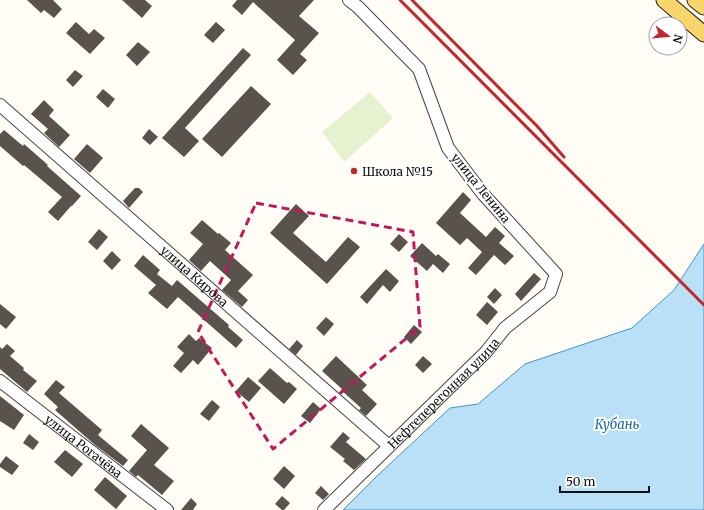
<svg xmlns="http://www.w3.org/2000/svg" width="704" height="510" font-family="Merriweather,serif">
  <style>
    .pitch { fill: #e6f2cf }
    .water { fill: #b9e0f7; stroke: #3f96cf }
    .building { fill: #5a524d }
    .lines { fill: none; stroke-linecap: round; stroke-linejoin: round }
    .minor-casing { stroke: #444; stroke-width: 14 }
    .major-casing { stroke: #222; stroke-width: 17 }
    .minor { stroke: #fff; stroke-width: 12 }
    .major { stroke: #f9d66b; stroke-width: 15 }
    .rail { stroke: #c4262e; stroke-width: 3 }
    .marked { fill: none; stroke: #c2185b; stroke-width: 3; stroke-dasharray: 8 5; stroke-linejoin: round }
    .poi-dot { fill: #c4262e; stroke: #fff; stroke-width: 1.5 }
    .labels { text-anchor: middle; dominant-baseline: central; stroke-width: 4; stroke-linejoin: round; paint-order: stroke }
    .poi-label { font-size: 12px; fill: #111; stroke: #fff; text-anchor: start }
    .street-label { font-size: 12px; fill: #111; stroke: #fff }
    .water-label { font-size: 13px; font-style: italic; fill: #1768a6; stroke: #fff }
  </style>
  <rect width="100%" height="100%" fill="#fffdf5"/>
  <path class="pitch" d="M370 92 393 118 344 162 322 132Z"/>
  <path class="water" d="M704 244V510H343L378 475 450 408 478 404 525 364 632 328 674 290Z"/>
  <g class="building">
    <path d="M27 0H53L62 9 54 18 44 10 41 13Z"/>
    <path d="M122 0H145L152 6 142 18Z"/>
    <path d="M237 0H314L299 16 319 33 300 54 307 60 293 75 277 60 295 40 253 2 242 15 232 6Z"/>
    <path d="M76 22 89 34 94 29 105 38 90 54 66 33Z"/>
    <path d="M216 22 225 30 213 43 204 35Z"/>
    <path d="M138 42 150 52 137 66 126 55Z"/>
    <path d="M243 48 251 55 185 128 199 141 184 157 162 138Z"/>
    <path d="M75 70 83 76 73 87 66 80Z"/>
    <path d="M251 86 271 104 222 157 202 139Z"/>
    <path d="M103 89 115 99 108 108 96 97Z"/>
    <path d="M44 100 54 110 49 116 70 135 59 147 44 133 48 129 31 114Z"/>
    <path d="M149 129 158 137 150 145 142 138Z"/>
    <path d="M4 130 23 146 24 144 48 165 47 166 81 196 72 206H71L58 221 48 212 62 197 24 165 23 166 0 146V134Z"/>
    <path d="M87 144 103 158 90 173 74 159Z"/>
    <path d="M135 188H139L143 192 129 208 123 201Z"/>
    <path d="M463 192 471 200 460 213 486 237 495 227 505 236 499 243 514 256 505 265 494 255 476 275 468 268 482 252 467 238 460 245 436 223Z"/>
    <path d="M296 204 309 216 293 233 326 262 348 237 360 247 327 284 270 233Z"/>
    <path d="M202 220 218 234 219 233 231 243 225 250 253 275 238 291 248 300 242 307 222 290 231 280 210 261 201 271 189 260 203 244 190 233Z"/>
    <path d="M99 229 108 237 97 250 88 242Z"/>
    <path d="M399 234 408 242 399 252 390 244Z"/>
    <path d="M422 243 436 256 438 254 450 264 443 273 433 264 427 271 410 256Z"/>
    <path d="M112 251 121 260 112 270 103 261Z"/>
    <path d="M143 255 160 270 157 274 172 286 177 280 229 325 228 327 243 340 236 348 178 297 167 309 148 293 156 285 134 266Z"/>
    <path d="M386 269 399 281 390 292 383 285 367 304 360 297Z"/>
    <path d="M534 273 541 279 521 301 515 294Z"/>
    <path d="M495 288 502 295 494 304 487 297Z"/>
    <path d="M487 302 498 312 487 325 476 315Z"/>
    <path d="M0 304 16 317 6 329 0 324Z"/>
    <path d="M326 317 334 324 324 336 316 328Z"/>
    <path d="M414 325 422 332 411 344 404 337Z"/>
    <path d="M189 334 196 341 199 338 212 348 198 365 193 360 181 373 173 366 184 353 177 347Z"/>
    <path d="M297 340 303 346 296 355 289 349Z"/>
    <path d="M7 344 15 351 10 356 24 368 23 370 37 381 27 392 0 369V347L2 349Z"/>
    <path d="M336 356 367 385 362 390 377 404 366 416 359 410 361 408 341 390 342 389 322 371Z"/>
    <path d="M423 356 432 364 423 373 415 365Z"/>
    <path d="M270 368 287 383 289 382 297 389 284 404 258 381Z"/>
    <path d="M248 377 261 388 249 402 236 391Z"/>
    <path d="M56 380 65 387 59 393 102 430 98 435 128 460 123 466 95 445 55 410 58 407 44 394Z"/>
    <path d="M0 396 24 415 14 430 0 421Z"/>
    <path d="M212 400 220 407 209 421 200 414Z"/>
    <path d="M313 402 321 409 310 423 301 416Z"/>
    <path d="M141 424 169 448 154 465 174 481 162 495 138 475 136 477 129 471 147 450 131 436Z"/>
    <path d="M343 432 350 438 346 442 366 459 354 470 343 461 345 459 330 447Z"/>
    <path d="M29 434 39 442 33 450 23 443Z"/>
    <path d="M65 450 83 464 72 477 54 462Z"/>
    <path d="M6 456 19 466 12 475 0 467V464Z"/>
    <path d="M284 466 295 476 284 489 273 479Z"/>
    <path d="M105 477 127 496 116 509 94 490Z"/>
    <path d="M321 486 329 494 323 500 315 493Z"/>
    <path d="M282 496 290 503 284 510H282L275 504Z"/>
    <path d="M191 498 197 504 193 510H181Z"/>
  </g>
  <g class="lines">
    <defs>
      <g id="minor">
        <path id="s1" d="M0 105 389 446"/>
        <path id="s2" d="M0 381 167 510"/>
        <path id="s3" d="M324 510 486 352 505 328 550 292 556 274 483 194 448 148 419 69 358 7 349 0"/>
      </g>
      <g id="major">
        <path d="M664 0 704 34"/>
        <path d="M695 0 704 7"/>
      </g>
    </defs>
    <use href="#minor" class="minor-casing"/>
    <use href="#major" class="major-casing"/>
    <use href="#minor" class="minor"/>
    <use href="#major" class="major"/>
    <g class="rail">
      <path d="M400 0 704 305"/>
      <path d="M412 0 537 126 564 157"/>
    </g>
  </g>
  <path class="marked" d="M256 203 413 232 420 327 273 449 198 332Z"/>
  <circle class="poi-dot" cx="354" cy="171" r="4"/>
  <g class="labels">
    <g class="poi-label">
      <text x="362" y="171">Школа №15</text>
    </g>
    <g class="street-label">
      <text transform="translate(481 188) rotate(51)">улица Ленина</text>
      <text stroke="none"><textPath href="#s1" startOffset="259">улица Кирова</textPath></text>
      <text stroke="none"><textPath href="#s3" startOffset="167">Нефтеперегонная улица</textPath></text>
      <text stroke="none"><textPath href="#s2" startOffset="106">улица Рогачёва</textPath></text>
    </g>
    <g class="water-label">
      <text x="617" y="424">Кубань</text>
    </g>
  </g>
  <g transform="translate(668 36) rotate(106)"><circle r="19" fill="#ffffff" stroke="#a0a0a0"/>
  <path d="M0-3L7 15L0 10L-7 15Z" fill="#c4262e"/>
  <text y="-6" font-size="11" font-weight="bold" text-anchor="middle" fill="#111111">N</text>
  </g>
  <path d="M560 486v6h89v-6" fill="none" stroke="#111111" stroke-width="2"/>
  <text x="566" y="486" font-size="12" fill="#111111" stroke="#ffffff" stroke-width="3" paint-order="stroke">50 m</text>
</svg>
